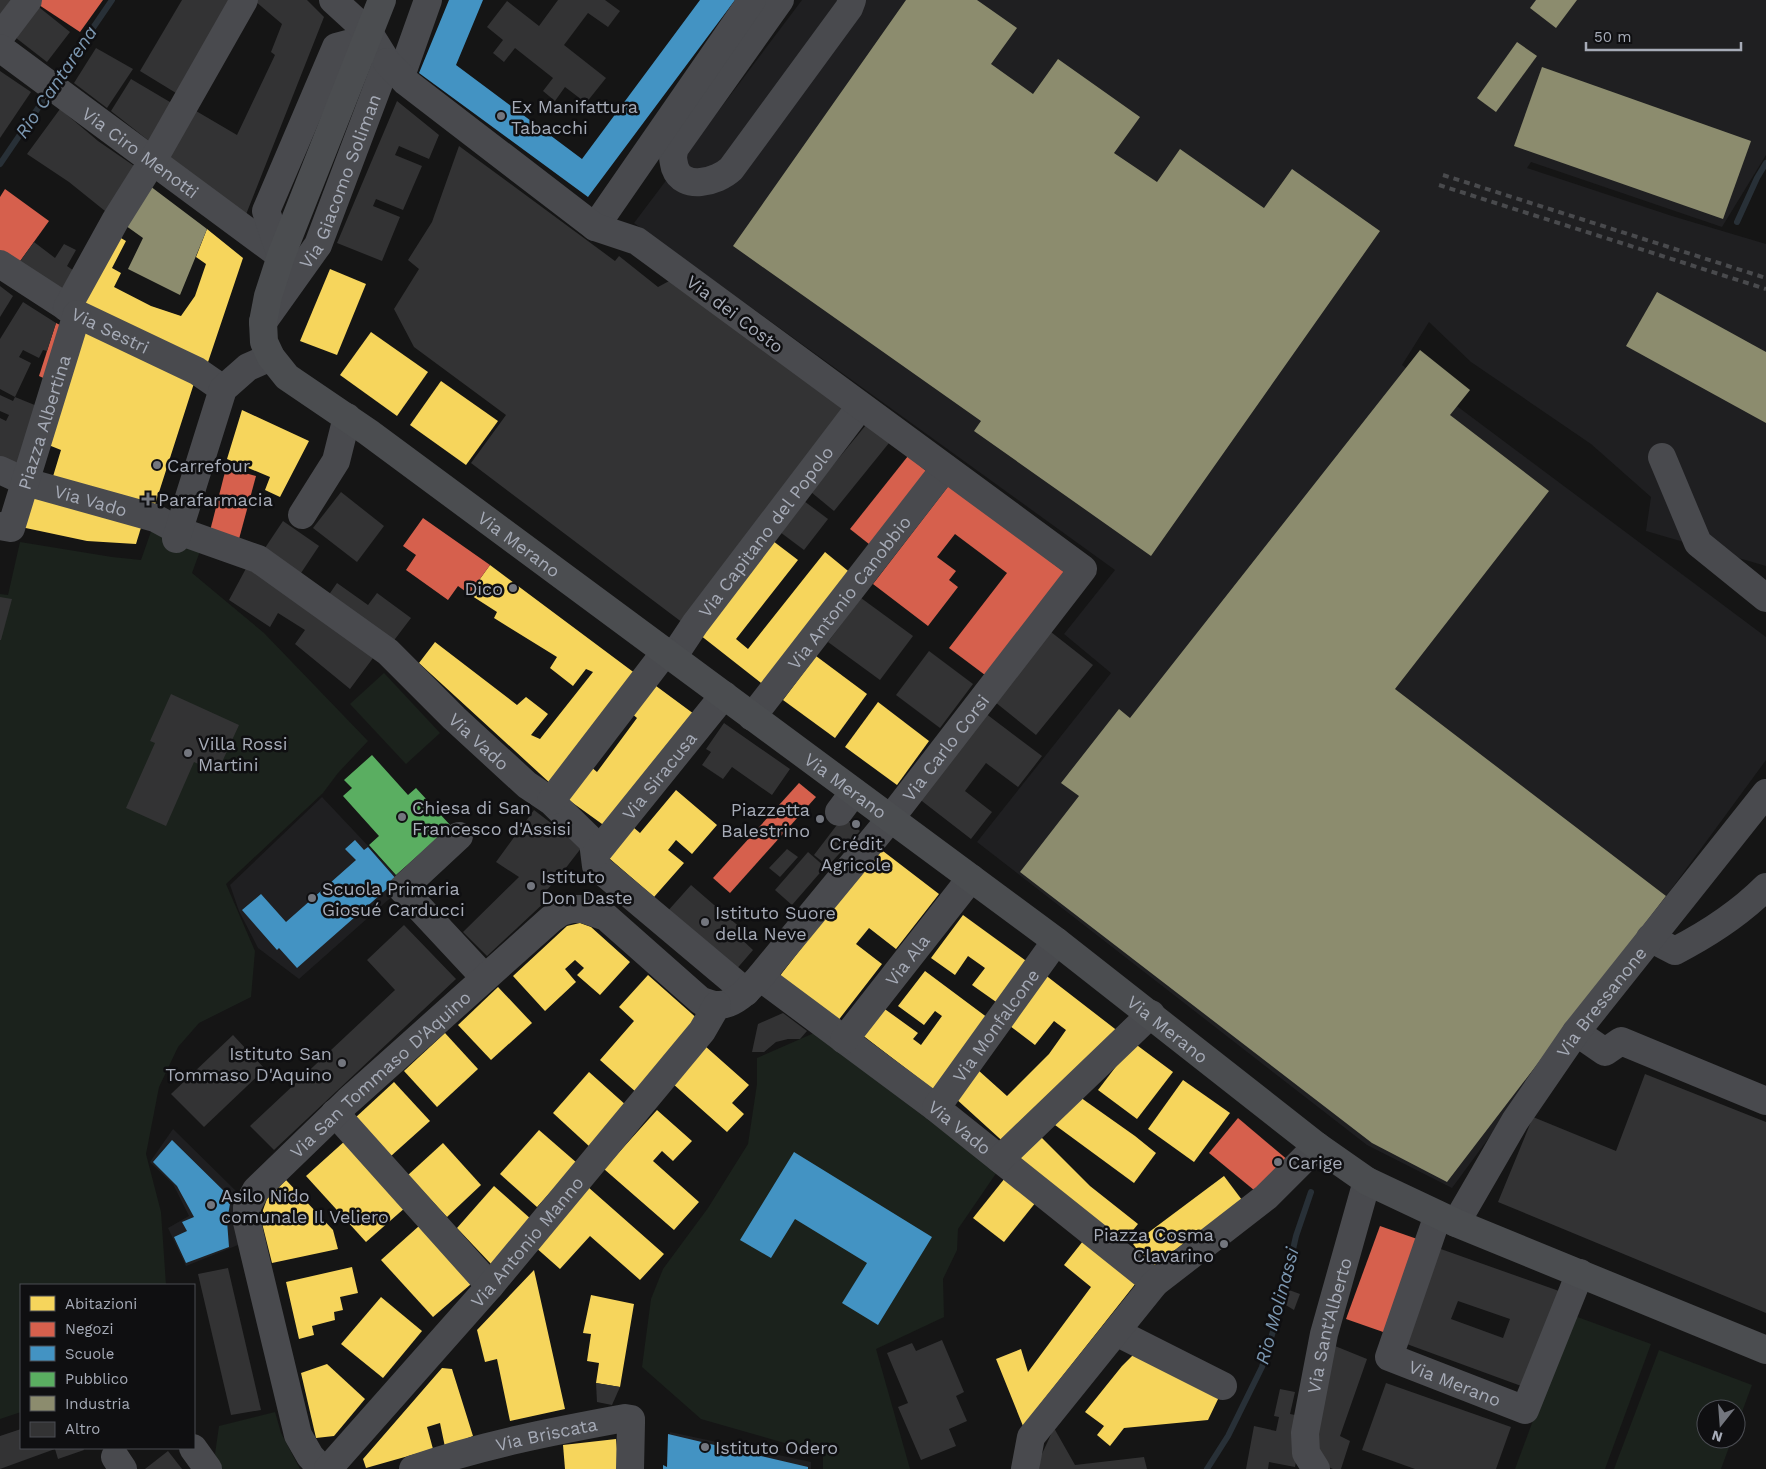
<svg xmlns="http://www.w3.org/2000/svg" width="1766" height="1469" font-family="'Work Sans',sans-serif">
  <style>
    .built { fill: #1f1f21 }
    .green { fill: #1b221c }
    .homes { fill: #f6d55c }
    .shops { fill: #d6604d }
    .schools { fill: #4393c3 }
    .public { fill: #5aae61 }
    .industry { fill: #8c8c6e }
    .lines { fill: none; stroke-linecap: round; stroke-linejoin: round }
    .stream { stroke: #283037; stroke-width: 6 }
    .building { fill: #333334; fill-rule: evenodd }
    .minor { stroke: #494a4e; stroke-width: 28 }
    .major { stroke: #4b4d50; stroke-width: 28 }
    .rail { stroke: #494a4d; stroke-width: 4; stroke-dasharray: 6 5; stroke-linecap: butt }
    .poi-dot { fill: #73767e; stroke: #0f0f11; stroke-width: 2 }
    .labels { text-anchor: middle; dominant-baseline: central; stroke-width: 5; stroke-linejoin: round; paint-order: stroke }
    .poi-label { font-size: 18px; fill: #a6abb7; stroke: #0f0f11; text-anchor: start }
    .street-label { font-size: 18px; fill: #a6abb7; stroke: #0f0f11 }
    .water-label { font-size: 19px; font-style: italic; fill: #7c98b2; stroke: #0f0f11 }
  </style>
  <rect width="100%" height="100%" fill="#151515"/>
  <g class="built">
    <path d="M802 0H1766V155L1722 227 1531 162 1527 168 1672 216 1766 244V566L1646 531 1651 497 1591 444 1471 362 1429 322 1402 365 1766 637V760L1452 1188 1367 1145 977 842 1111 673 1064 634 1115 570 634 223Z"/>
    <path d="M322 797 405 885 299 979 258 948 239 911 230 885Z"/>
    <path d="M173 1129 239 1194 238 1245 186 1266 168 1228 189 1216 173 1184 150 1162Z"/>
    <path d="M670 1432 811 1462V1469H668Z"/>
  </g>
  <g class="green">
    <path d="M154 523 203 543 192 573 264 633 368 741 338 773 323 793 226 884 255 951 251 997 199 1023 178 1047 159 1087 146 1154 161 1212 166 1285H21V1412L0 1419V594L8 595 20 542 112 557 141 560Z"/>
    <path d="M384 673 440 733 406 764 350 704Z"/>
    <path d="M814 1033 997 1172 958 1229 957 1250 943 1279 944 1317 876 1349 910 1469H823V1454L701 1419 642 1367 651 1299 663 1269 708 1208 748 1144 757 1084V1058Z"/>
    <path d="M1572 1315 1651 1344 1605 1469H1515Z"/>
    <path d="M1659 1350 1752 1385 1736 1428V1409H1706V1439H1732L1721 1469H1614Z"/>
    <path d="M275 1412 281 1433 300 1469H219L215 1454 219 1426Z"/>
  </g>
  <g class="homes">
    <path d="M207 229 243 258 206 368 76 307 114 234 126 241 112 268 121 273 114 287 151 306 181 316 195 296 206 264 196 257Z"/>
    <path d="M330 269 366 284 337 355 300 341Z"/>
    <path d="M80 330 196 377 152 514 51 483 61 450 46 444Z"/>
    <path d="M371 332 428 372 397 416 340 375Z"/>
    <path d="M441 381 498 421 466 465 410 425Z"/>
    <path d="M242 410 309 441 280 497 265 490 270 477 227 459Z"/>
    <path d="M33 493 143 521 136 544 87 541 21 527Z"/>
    <path d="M773 541 798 560 736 639 748 649 825 552 853 575 765 686 700 635Z"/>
    <path d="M490 565 636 674 551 784 419 663 435 642 517 705 526 697 548 714 531 735 540 739 593 672 586 669 573 686 550 668 557 657 494 618 497 612 469 594Z"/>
    <path d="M816 656 867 694 835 738 783 700Z"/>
    <path d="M652 683 694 714 609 829 566 798 590 766 597 772 637 718 630 712Z"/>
    <path d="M878 702 929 741 897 785 845 747Z"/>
    <path d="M676 790 717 825 692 854 676 840 668 850 684 863 654 897 602 852 627 822 640 833Z"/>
    <path d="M879 848 939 894 896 949 869 928 856 944 882 964 837 1022 779 977Z"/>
    <path d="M963 915 1029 963 999 1004 972 985 985 968 968 956 955 975 931 958Z"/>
    <path d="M580 923 591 927 630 962 600 995 577 975 584 968 575 960 565 969 576 982 545 1011 513 976 567 926Z"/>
    <path d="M925 971 988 1018 934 1090 861 1034 882 1007 918 1033 913 1039 921 1045 942 1016 935 1011 924 1025 898 1006Z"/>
    <path d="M1044 974 1119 1032 1009 1147 954 1097 978 1070 1007 1096 1049 1054 1066 1030 1054 1021 1035 1045 1006 1023Z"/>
    <path d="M648 975 700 1021 637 1093 600 1060 634 1021 619 1007Z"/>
    <path d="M498 987 532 1023 491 1060 458 1025Z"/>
    <path d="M445 1033 478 1069 437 1107 404 1071Z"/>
    <path d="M1134 1043 1173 1072 1137 1119 1098 1090Z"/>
    <path d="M705 1046 749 1085 732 1103 744 1114 727 1132 672 1083Z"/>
    <path d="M589 1072 627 1106 590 1147 553 1113Z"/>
    <path d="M1183 1080 1230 1113 1194 1162 1148 1129Z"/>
    <path d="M394 1082 430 1121 391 1156 355 1118Z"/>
    <path d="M1077 1095 1135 1136 1156 1153 1134 1183 1055 1125Z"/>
    <path d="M657 1110 692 1141 673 1161 662 1151 653 1161 699 1202 674 1230 604 1169Z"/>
    <path d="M539 1130 577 1163 537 1207 500 1174Z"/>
    <path d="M1036 1132 1090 1186 1138 1224 1121 1245 1011 1157Z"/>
    <path d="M346 1140 406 1207 366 1242 306 1176Z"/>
    <path d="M443 1143 481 1185 447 1217 408 1175Z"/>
    <path d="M1224 1176 1242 1200 1151 1268 1133 1244Z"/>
    <path d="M1005 1178 1036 1202 1004 1242 973 1218Z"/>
    <path d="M286 1180 333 1230 338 1249 272 1263 262 1223 263 1210 267 1199Z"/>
    <path d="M494 1186 532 1220 492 1265 457 1228Z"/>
    <path d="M588 1187 664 1254 640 1280 590 1236 560 1269 534 1246Z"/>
    <path d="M419 1226 471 1284 433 1317 381 1260Z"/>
    <path d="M1083 1241 1136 1283 1023 1426 996 1359 1021 1349 1028 1372 1091 1287 1064 1265Z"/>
    <path d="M352 1267 358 1293 340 1297 343 1310 334 1312 335 1320 312 1326 314 1335 299 1339 286 1282Z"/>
    <path d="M534 1270 565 1409 510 1421 497 1359 485 1362 477 1330Z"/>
    <path d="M591 1295 634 1304 620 1387 596 1383 599 1363 587 1361 591 1334 583 1333Z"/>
    <path d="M381 1297 422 1331 383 1378 341 1344Z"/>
    <path d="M1133 1355 1219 1397 1208 1420 1124 1428 1110 1446 1097 1435 1104 1426 1085 1412 1122 1366Z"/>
    <path d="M327 1364 365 1399 334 1436 316 1438 301 1373Z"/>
    <path d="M442 1368 452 1369 473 1436 445 1447 440 1423 427 1427 433 1449 366 1468 363 1459Z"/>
    <path d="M616 1439 619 1469H565L563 1445Z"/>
  </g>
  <g class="shops">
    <path d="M38 0H103L80 32 36 3Z"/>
    <path d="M5 189 49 221 18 264 0 251V197Z"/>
    <path d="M56 323 70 330 54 383 39 376Z"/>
    <path d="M908 456 932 476 874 548 850 529Z"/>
    <path d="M226 468 256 476 239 539 210 531Z"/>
    <path d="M950 484 1064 572 985 675 949 648 1007 573 955 534 937 557 956 571 949 580 958 587 928 626 873 584Z"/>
    <path d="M423 518 490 565 469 594 458 586 448 600 406 570 416 555 403 546Z"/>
    <path d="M799 783 816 797 730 893 713 878Z"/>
    <path d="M1238 1118 1289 1161 1260 1195 1209 1153Z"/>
    <path d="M1380 1226 1420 1240 1386 1333 1346 1319Z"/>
  </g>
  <g class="schools">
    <path d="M449 0H483L456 65 582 159 700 0H735L588 197 419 73Z"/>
    <path d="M355 840 364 850 368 847 397 880 297 968 279 948 277 950 242 910 261 894 286 922 356 860 345 849Z"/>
    <path d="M172 1140 231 1198 227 1221 229 1247 186 1263 174 1237 187 1231 182 1222 194 1217 177 1186 153 1162Z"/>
    <path d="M794 1152 932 1237 878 1325 842 1303 867 1263 795 1219 771 1258 740 1240Z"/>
    <path d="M668 1434 808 1467V1469H663V1465L667 1467Z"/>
  </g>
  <path class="public" d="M372 755 408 795 416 788 451 826 396 875 369 845 379 836 343 796 352 788 344 780Z"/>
  <g class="industry">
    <path d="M906 0H977L1017 28 991 64 1033 94 1058 59 1140 117 1114 153 1157 182 1180 149 1264 208 1292 169 1380 231 1151 556 974 431 981 421 733 246Z"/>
    <path d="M1536 0H1577L1556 28 1530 8Z"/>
    <path d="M1517 42 1537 56 1496 112 1477 98Z"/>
    <path d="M1542 67 1751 141 1723 219 1514 146Z"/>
    <path d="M146 183 207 229 180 295 128 269 143 238 122 223Z"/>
    <path d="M1657 292 1766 352V423L1626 346Z"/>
    <path d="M1420 350 1470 390 1450 415 1549 491 1395 689 1666 896 1447 1182 1372 1143 1020 872 1079 796 1061 783 1119 709 1130 718Z"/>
  </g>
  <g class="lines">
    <g class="stream">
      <path d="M56 82 112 0"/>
      <path d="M0 164 49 92"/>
      <path d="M1737 222 1757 178 1766 163"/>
      <path d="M1207 1469 1228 1436 1262 1367 1279 1312 1296 1236 1311 1192"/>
    </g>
  </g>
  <g class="building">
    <path d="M0 0H18L0 24Z"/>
    <path d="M182 0H231L176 93 140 71Z"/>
    <path d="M256 0H307L324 17 245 217 164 154 191 108 237 135 275 55 271 52 282 24 255 1Z"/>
    <path d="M558 0H605L620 11 608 27 588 13 564 45 606 78 586 103 565 87 555 101 543 91 553 78 515 48 504 62 493 53 503 40 487 27 507 1 539 26Z"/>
    <path d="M35 4 70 32 47 62 11 34Z"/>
    <path d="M96 48 133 69 107 108 74 83Z"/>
    <path d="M0 71 31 92 0 138Z"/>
    <path d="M131 79 175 105 153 144 111 111Z"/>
    <path d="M397 101 439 135 429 159 399 146 395 155 422 166 403 210 376 199 373 206 400 217 382 261 337 243Z"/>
    <path d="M60 109 98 141 140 170 110 215 69 182 27 154Z"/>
    <path d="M459 146 615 261 619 256 658 287 671 280 850 410 683 623 471 463 506 415 414 347 394 309 419 269 408 260 432 222Z"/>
    <path d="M34 242 55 258 64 244 76 250 67 266 80 275 68 296 18 264Z"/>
    <path d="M0 286 13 296 0 317Z"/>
    <path d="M23 302 56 323 47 351 43 350 39 358 23 350 19 357 31 363 15 397 0 389V339Z"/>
    <path d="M0 395 13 401 15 397 42 408 14 474 0 468V418L6 421 9 415 0 411Z"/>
    <path d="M866 425 889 443 834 511 811 492Z"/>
    <path d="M341 492 384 526 357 562 313 528Z"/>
    <path d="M804 501 828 519 804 550 780 532Z"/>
    <path d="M283 521 319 546 297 579 261 554Z"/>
    <path d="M250 561 376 654 350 689 295 644 305 630 278 613 270 627 229 600Z"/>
    <path d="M337 583 368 605 377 593 411 618 392 643 328 596Z"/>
    <path d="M0 597 12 599 1 640H0Z"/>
    <path d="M861 598 913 636 880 680 828 642Z"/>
    <path d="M1051 632 1093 665 1036 735 995 702Z"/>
    <path d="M929 651 973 684 940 728 896 695Z"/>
    <path d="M171 694 239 725 217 773 194 762 166 826 126 808 155 743 150 741Z"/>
    <path d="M985 713 1042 756 1018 787 986 763 965 791 992 812 971 839 918 798Z"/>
    <path d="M724 723 790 769 772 795 732 767 723 779 702 765 711 752 706 749Z"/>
    <path d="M534 810 582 847 558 878 544 893 547 900 487 956 463 932 519 877 496 862Z"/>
    <path d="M843 817 860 831 828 866 814 855Z"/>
    <path d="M787 849 798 857 780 877 769 868Z"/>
    <path d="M808 852 825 867 792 905 775 890Z"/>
    <path d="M691 885 743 930 738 936 753 950 734 972 666 913Z"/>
    <path d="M404 925 456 979 274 1150 250 1126 395 990 367 960Z"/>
    <path d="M783 1013 807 1031 800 1039H788L776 1042 764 1052H752L758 1024Z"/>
    <path d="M233 1035 265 1069 204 1127 171 1094Z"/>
    <path d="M1645 1074 1766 1122V1313L1498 1202 1533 1117 1616 1151Z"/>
    <path d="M1438 1248 1559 1291 1524 1387 1404 1343ZM1458 1301 1510 1319 1503 1338 1451 1319Z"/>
    <path d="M228 1268 261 1410 231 1415 198 1274Z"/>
    <path d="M1289 1290 1300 1294 1294 1310 1284 1304Z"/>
    <path d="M942 1340 964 1392 956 1396 967 1421 949 1429 956 1446 921 1460 898 1407 908 1403 887 1353 912 1343 916 1351Z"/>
    <path d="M1335 1346 1367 1359 1340 1436 1350 1441 1341 1469H1333L1320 1463 1314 1421Z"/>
    <path d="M596 1383 620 1387 612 1405 597 1402Z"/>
    <path d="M1386 1383 1511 1427 1496 1469H1415L1362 1450Z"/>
    <path d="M1280 1389 1295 1392 1290 1414 1305 1417 1295 1467 1269 1462 1268 1469H1246L1254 1426 1276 1431 1279 1417 1274 1416Z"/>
    <path d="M1054 1428 1075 1465 1144 1457 1147 1469H1039L1041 1456Z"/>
    <path d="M21 1429V1448H83L84 1450 58 1459 55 1449 0 1469V1436Z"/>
    <path d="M168 1451 182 1469H145Z"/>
  </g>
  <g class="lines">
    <g class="minor">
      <path d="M780 0 675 148C672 156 673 160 675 168 683 191 717 182 731 169L849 8 852 0"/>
      <path d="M0 37 28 0"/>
      <path id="s1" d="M0 48 281 256"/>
      <path d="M401 76 428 0"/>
      <path d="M595 227 752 0"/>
      <path d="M281 256 266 211 336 47 366 39"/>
      <path id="s2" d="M0 264 77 314 197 371 223 389"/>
      <path d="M67 308 115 221 152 162 244 0"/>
      <path id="s3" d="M263 322 318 245 387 62 369 33 333 0"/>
      <path d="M1662 457 1698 543 1766 598"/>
      <path id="s4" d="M0 470 26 482 155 518 179 531 258 559 388 652 454 718 527 785 551 801 593 842 596 866 746 992"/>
      <path d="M302 515 336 461 347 417"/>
      <path id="s5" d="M0 526 11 528 77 314"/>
      <path d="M176 539 223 389 248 367 271 357"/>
      <path id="s6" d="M673 657 695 624 860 407"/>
      <path id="s7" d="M752 717 945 468"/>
      <path d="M551 801 666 651"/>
      <path d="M839 812 854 792"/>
      <path d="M459 836 402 889 485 978"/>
      <path id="s8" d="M595 855 724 695"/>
      <path d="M1650 938 1675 951C1708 934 1739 914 1766 887"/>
      <path id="s9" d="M760 977 936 1108 1155 1283"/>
      <path d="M1576 1032 1605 1052 1621 1041 1766 1101"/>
      <path id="s10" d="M844 1040 971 878"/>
      <path id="s11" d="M936 1108 1056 941"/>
      <path d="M335 1113 490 1286"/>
      <path d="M1000 1159 1151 1014"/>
      <path id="s12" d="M1438 1215 1389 1357 1525 1410 1580 1273"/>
      <path id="s13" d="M1456 1223 1515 1121 1576 1032 1766 793"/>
      <path d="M1116 1332 1223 1386"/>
      <path d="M193 1448 208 1469"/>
      <path d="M115 1457 123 1469"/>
      <path id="s14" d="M322 1469 310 1456 298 1435 254 1252 247 1222V1207L256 1190 348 1101 551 919 561 912 572 909H583L606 917 701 1001C706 1002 712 1005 717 1005 734 1006 749 989 760 977L890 819 1083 569 637 241 595 227 406 82 387 62"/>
      <path id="s15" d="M328 1469 490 1286 702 1031 717 1005"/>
      <path id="s16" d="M413 1469C482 1445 554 1431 625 1418L631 1419V1423L630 1469"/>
      <path d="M1025 1469 1031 1437 1155 1283 1266 1197 1317 1146"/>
      <path id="s17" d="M1316 1469 1306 1453 1305 1433 1324 1334 1367 1181"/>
    </g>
    <path class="major" id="s18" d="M382 0 281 256 268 296 263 322 264 342 271 357 287 377 368 432 1056 941 1317 1146 1367 1181 1456 1223 1766 1350"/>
    <g class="rail">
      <path d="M1443 175 1766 278"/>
      <path d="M1439 185 1766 289"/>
    </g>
  </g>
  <g class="poi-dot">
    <circle cx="501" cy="116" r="5"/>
    <circle cx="157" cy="465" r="5"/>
    <path d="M145.5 491.5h5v5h5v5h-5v5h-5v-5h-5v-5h5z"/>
    <circle cx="513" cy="588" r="5"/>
    <circle cx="188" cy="753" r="5"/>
    <circle cx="402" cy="817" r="5"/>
    <circle cx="820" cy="819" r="5"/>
    <circle cx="856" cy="824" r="5"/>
    <circle cx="531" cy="886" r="5"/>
    <circle cx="312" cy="898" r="5"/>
    <circle cx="705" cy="922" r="5"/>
    <circle cx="342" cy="1063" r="5"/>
    <circle cx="1278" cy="1162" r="5"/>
    <circle cx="211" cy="1205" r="5"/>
    <circle cx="1224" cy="1244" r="5"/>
    <circle cx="705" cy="1447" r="5"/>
  </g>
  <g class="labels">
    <g class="poi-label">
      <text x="511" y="106">Ex Manifattura<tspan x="511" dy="21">Tabacchi</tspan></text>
      <text x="167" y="465">Carrefour</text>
      <text x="158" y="499">Parafarmacia</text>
      <text x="503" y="588" text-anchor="end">Dico</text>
      <text x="198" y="743">Villa Rossi<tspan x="198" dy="21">Martini</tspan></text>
      <text x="412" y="807">Chiesa di San<tspan x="412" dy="21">Francesco d'Assisi</tspan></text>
      <text x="810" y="809" text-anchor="end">Piazzetta<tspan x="810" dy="21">Balestrino</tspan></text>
      <text x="856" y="843" text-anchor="middle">Crédit<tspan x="856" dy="21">Agricole</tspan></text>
      <text x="541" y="876">Istituto<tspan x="541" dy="21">Don Daste</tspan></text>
      <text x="322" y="888">Scuola Primaria<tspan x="322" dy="21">Giosué Carducci</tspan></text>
      <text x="715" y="912">Istituto Suore<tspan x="715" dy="21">della Neve</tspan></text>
      <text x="332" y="1053" text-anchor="end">Istituto San<tspan x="332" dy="21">Tommaso D'Aquino</tspan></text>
      <text x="1288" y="1162">Carige</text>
      <text x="221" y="1195">Asilo Nido<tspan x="221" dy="21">comunale Il Veliero</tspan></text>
      <text x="1214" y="1234" text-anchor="end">Piazza Cosma<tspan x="1214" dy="21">Clavarino</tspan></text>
      <text x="715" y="1447">Istituto Odero</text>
    </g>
    <g class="street-label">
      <text stroke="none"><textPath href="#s1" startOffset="175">Via Ciro Menotti</textPath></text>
      <text stroke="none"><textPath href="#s3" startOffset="162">Via Giacomo Soliman</textPath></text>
      <text transform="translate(735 314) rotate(37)">Via dei Costo</text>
      <text stroke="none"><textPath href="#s2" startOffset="129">Via Sestri</textPath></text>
      <text stroke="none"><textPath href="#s5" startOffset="122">Piazza Albertina</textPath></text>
      <text stroke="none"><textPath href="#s4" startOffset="96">Via Vado</textPath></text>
      <text stroke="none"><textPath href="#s6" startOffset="156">Via Capitano del Popolo</textPath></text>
      <text stroke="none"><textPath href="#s18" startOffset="692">Via Merano</textPath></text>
      <text stroke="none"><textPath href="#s7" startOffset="158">Via Antonio Canobbio</textPath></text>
      <text stroke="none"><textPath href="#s4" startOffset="561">Via Vado</textPath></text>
      <text stroke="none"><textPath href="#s14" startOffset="1246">Via Carlo Corsi</textPath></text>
      <text stroke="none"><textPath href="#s8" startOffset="102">Via Siracusa</textPath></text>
      <text stroke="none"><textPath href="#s18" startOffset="1098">Via Merano</textPath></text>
      <text stroke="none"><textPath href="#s10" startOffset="102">Via Ala</textPath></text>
      <text stroke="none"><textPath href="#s13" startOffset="265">Via Bressanone</textPath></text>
      <text stroke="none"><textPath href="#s11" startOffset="102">Via Monfalcone</textPath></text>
      <text stroke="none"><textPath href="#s18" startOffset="1502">Via Merano</textPath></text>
      <text stroke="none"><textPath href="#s14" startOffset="465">Via San Tommaso D'Aquino</textPath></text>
      <text stroke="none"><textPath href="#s9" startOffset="250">Via Vado</textPath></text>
      <text stroke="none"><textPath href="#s15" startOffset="302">Via Antonio Manno</textPath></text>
      <text stroke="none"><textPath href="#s17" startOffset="149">Via Sant'Alberto</textPath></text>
      <text stroke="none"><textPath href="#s12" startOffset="221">Via Merano</textPath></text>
      <text stroke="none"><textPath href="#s16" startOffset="138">Via Briscata</textPath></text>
    </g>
    <g class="water-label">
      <text transform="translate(56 82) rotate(-56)">Rio Cantarena</text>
      <text transform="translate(1277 1306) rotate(-75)">Rio Molinassi</text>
    </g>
  </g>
  <rect x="20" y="1284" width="175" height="165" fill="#0f0f11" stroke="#4b4d53"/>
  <rect x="30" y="1296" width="25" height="15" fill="#f6d55c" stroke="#4b4d53"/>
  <text x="65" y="1309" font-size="15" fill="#a6abb7">Abitazioni</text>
  <rect x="30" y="1322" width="25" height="15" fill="#d6604d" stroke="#4b4d53"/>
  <text x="65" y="1334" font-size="15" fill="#a6abb7">Negozi</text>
  <rect x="30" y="1346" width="25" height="15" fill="#4393c3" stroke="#4b4d53"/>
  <text x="65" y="1359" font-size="15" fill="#a6abb7">Scuole</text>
  <rect x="30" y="1372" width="25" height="15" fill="#5aae61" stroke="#4b4d53"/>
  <text x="65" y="1384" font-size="15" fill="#a6abb7">Pubblico</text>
  <rect x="30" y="1396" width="25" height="15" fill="#8c8c6e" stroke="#4b4d53"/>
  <text x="65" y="1409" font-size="15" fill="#a6abb7">Industria</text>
  <rect x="30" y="1422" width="25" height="15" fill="#333334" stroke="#4b4d53"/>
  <text x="65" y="1434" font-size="15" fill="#a6abb7">Altro</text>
  <g transform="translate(1721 1424) rotate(197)"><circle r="24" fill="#0f0f11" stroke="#4b4d53"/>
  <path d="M0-4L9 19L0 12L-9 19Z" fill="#73767e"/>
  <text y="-8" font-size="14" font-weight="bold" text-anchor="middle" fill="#a6abb7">N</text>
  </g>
  <path d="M1586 42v8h155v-8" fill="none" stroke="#a6abb7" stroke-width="2.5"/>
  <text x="1594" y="42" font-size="15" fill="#a6abb7" stroke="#0f0f11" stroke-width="4" paint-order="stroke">50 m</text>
</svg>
